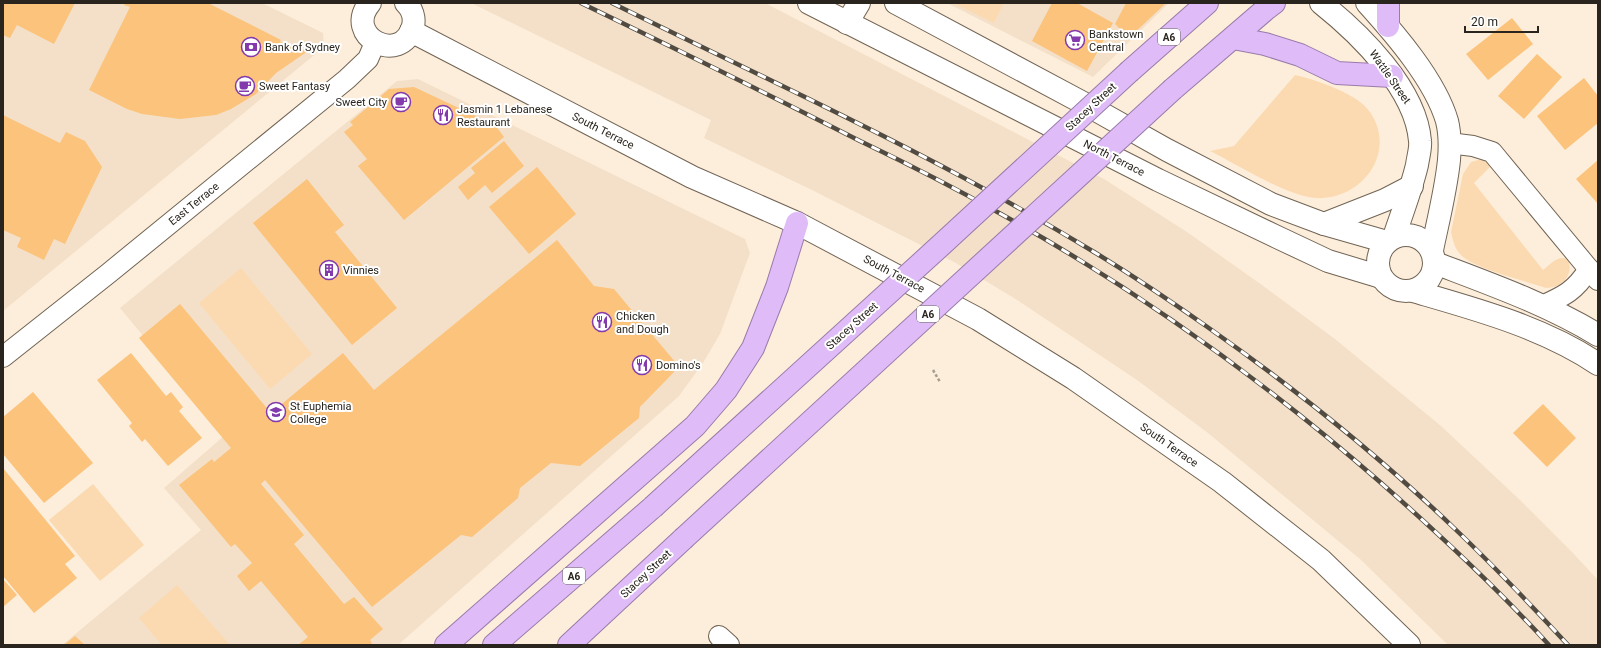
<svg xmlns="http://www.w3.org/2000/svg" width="1601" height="648" font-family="Roboto,sans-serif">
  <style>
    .built { fill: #f4e0c8 }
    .green { fill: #fbdab1 }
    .building { fill: #fbc37b }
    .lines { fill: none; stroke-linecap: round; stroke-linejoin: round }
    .minor-casing { stroke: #716454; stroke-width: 22 }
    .tertiary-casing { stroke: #716454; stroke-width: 24 }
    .secondary-casing { stroke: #716454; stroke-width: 24 }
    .trunk-casing { stroke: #9a7bab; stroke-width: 24 }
    .path { stroke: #a79c8e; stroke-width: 2.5; stroke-dasharray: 3 2; stroke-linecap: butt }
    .minor { stroke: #fff; stroke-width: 20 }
    .tertiary { stroke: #fff; stroke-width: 22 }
    .secondary { stroke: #fff; stroke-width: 22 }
    .trunk { stroke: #dfbbf8; stroke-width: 22 }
    .rail-casing { stroke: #514b41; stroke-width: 4.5 }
    .rail { stroke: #fff; stroke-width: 3; stroke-dasharray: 9; stroke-linecap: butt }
    .trunk-bridge-casing { stroke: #9a7bab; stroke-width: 24; stroke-linecap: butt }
    .trunk-bridge { stroke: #dfbbf8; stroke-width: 22 }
    .labels { text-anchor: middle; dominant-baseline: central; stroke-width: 4; stroke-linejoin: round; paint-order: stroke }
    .shield { fill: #fff; stroke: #696661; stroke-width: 1 }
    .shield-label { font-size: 10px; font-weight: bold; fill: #29241d }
    .poi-label { font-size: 11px; fill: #29241d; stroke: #fff; text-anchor: start }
    .street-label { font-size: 11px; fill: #29241d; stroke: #fff }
  </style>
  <rect width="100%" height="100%" fill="#fdeedb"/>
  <g class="built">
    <path d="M3 3H262L323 33 324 47 3 311Z"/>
    <path d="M471 3H765L1104 179 1187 232 1262 285 1335 339 1441 426 1520 500 1572 552 1598 580V645H1448L1360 559 1208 433 1137 380 1014 298 954 262 814 191 704 138 711 120Z"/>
    <path d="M947 3H1169L1093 77Z"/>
    <path d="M418 79 745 239 750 253 720 334 703 363 679 396 398 645H62L201 530 164 488 225 435 120 308 397 81Z"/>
  </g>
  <g class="green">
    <path d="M953 3H1004L994 23Z"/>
    <path d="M1295 75C1317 80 1358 94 1370 112 1398 153 1361 201 1315 198 1285 195 1238 165 1210 151L1234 146Z"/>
    <path d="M1478 160H1487L1491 166 1474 183 1543 270C1551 264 1557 255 1568 259 1574 276 1562 288 1546 288 1526 281 1476 269 1462 256 1455 250 1453 241 1451 232L1463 174 1471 162Z"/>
    <path d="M241 268 312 354 270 389 199 303Z"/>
    <path d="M93 484 144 545 100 581 49 520Z"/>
    <path d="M177 585 230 645H162L139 618Z"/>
  </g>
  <g class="building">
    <path d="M3 3H75L54 44 17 25 10 38 3 35Z"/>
    <path d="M125 3H208L281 40 280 42 308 51 276 73 256 94 231 109 216 115 180 119 142 114 127 109 89 90 130 7 124 5Z"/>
    <path d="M1052 3H1077L1113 23 1087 71 1032 41Z"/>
    <path d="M1126 3H1166L1129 38 1115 24Z"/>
    <path d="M1512 18 1533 44 1488 80 1466 54Z"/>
    <path d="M1537 54 1562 77 1524 119 1498 96Z"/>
    <path d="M1584 78 1598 96V123L1565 150 1537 116Z"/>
    <path d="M414 87 495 125 504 137 404 220 358 166 367 159 344 132 353 125 350 122 389 89Z"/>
    <path d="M3 115 60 143 66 132 85 141 102 167 65 244 54 239 44 260 17 247 21 238 3 230Z"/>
    <path d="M504 141 524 166 492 193 485 185 468 200 458 187 475 173 471 168Z"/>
    <path d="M1598 160V204L1576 179Z"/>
    <path d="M537 167 576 214 529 254 489 207Z"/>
    <path d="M307 179 344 225 335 232 397 308 352 345 253 223Z"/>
    <path d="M557 240 594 286 614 289 676 363 674 372 640 407 639 418 580 466 551 463 520 488 518 498 472 537 461 535 372 607 265 480 261 484 304 535 294 544 344 604 354 597 383 629 370 640 372 643 369 645H298L308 637 261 581 249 591 237 576 252 563 235 544 231 547 179 485 212 459 214 462 231 448 139 338 180 304 271 413 343 353 374 390Z"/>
    <path d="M131 353 166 396 171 392 183 407 179 411 202 438 168 466 145 439 142 442 129 426 132 423 97 380Z"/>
    <path d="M33 392 93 463 44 503 3 454V417Z"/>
    <path d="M1543 404 1576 438 1547 467 1513 433Z"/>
    <path d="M3 468 75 556 65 564 77 578 34 613 3 576Z"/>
    <path d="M3 579 17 595 3 607Z"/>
    <path d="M75 636 85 645H64Z"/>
  </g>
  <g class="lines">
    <defs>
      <g id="minor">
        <path d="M1449 143 1473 146 1492 152 1598 280"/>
        <path d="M1542 306C1564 296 1575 291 1589 269"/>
        <path d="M3 357 109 273 347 79 368 59 375 43"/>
        <path d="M719 636 729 645"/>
      </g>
      <g id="tertiary">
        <path d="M370 3C342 36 401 67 413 26 415 18 412 9 406 3"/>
        <path d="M809 3 1158 180 1277 237 1328 261 1381 277"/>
        <path d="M896 3 1085 104 1167 150 1271 204 1324 224 1387 242"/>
        <path d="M847 23 859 3"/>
        <path d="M411 31 692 177 797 223 978 319 1073 378 1222 482 1321 560 1409 645"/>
      </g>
      <g id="secondary">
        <path d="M1321 3C1360 34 1416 89 1420 141 1421 148 1418 157 1417 165 1411 190 1402 213 1394 237"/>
        <path d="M1367 3C1395 34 1435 80 1447 121 1450 133 1450 148 1449 160 1446 190 1438 221 1432 250"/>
        <path d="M1324 224 1385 200 1412 186"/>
        <circle cx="1406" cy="263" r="28"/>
        <path d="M1435 263C1490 284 1547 304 1598 335"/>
        <path d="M1413 291C1475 309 1543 327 1598 364"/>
      </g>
      <g id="trunk">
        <path d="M1388 26V3"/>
        <path d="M1233 38 1265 44 1300 55 1337 73 1392 76"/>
        <path d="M1130 71 1207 3"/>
        <path d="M1173 89 1266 9 1274 3"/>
        <path d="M446 645 695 426 726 390 753 348 777 287 797 223"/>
        <path d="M494 645 653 507"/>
        <path d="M569 645 683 539"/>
      </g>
    </defs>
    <use href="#minor" class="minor-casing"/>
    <use href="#tertiary" class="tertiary-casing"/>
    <use href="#secondary" class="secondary-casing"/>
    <use href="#trunk" class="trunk-casing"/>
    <path class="path" d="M933 370 940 382"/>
    <use href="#minor" class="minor"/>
    <use href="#tertiary" class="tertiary"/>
    <use href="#secondary" class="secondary"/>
    <use href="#trunk" class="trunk"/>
    <defs>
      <g id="rail">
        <path d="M581 3C674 48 768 94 860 141 908 164 955 188 1001 214 1136 289 1263 380 1380 482 1438 533 1496 587 1549 645"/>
        <path d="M612 3C774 83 940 158 1094 252 1132 275 1169 300 1206 326 1293 387 1377 454 1454 528 1494 566 1531 605 1568 645"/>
      </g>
    </defs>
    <use href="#rail" class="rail-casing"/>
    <use href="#rail" class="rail"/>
    <defs>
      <g id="trunk-bridge">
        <path d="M653 507 940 246 1130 71"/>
        <path d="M683 539 1173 89"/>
      </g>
    </defs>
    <use href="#trunk-bridge" class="trunk-bridge-casing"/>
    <use href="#trunk-bridge" class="trunk-bridge"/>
  </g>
  <defs>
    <symbol id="supermarket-ring" viewBox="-11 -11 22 22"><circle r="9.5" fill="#fff" stroke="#823aac" stroke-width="1.5"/><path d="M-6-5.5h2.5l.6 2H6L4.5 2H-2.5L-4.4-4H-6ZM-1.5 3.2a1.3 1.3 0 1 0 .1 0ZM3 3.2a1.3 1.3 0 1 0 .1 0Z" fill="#823aac"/></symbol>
    <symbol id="bank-ring" viewBox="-11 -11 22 22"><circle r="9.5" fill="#fff" stroke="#823aac" stroke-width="1.5"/><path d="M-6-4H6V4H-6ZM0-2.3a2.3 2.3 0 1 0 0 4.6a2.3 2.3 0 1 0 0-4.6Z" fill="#823aac"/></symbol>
    <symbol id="cafe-ring" viewBox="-11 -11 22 22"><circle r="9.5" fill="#fff" stroke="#823aac" stroke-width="1.5"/><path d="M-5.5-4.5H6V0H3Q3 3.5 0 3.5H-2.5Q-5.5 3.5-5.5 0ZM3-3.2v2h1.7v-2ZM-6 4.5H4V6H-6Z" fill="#823aac"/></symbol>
    <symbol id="restaurant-ring" viewBox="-11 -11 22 22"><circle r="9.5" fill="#fff" stroke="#823aac" stroke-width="1.5"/><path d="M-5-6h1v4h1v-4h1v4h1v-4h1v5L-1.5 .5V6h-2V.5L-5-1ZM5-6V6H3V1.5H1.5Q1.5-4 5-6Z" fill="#823aac"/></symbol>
    <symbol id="building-ring" viewBox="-11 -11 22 22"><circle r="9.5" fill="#fff" stroke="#823aac" stroke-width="1.5"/><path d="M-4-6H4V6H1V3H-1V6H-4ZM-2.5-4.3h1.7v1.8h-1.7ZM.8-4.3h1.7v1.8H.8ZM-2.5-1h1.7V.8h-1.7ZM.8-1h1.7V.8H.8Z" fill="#823aac"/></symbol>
    <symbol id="school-ring" viewBox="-11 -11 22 22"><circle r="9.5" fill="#fff" stroke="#823aac" stroke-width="1.5"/><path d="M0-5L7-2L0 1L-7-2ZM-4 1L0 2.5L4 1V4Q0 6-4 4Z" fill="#823aac"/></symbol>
  </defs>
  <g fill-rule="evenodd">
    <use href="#supermarket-ring" x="1064" y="29" width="22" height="22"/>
    <use href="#bank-ring" x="240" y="36" width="22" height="22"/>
    <use href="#cafe-ring" x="234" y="75" width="22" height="22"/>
    <use href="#cafe-ring" x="390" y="91" width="22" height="22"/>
    <use href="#restaurant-ring" x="432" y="104" width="22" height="22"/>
    <use href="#building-ring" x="318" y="259" width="22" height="22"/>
    <use href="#restaurant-ring" x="591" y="311" width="22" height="22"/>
    <use href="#restaurant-ring" x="631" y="354" width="22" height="22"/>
    <use href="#school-ring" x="265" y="401" width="22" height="22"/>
  </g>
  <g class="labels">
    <g class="shield">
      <rect x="1158" y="29" width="22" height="16" rx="3"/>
      <rect x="917" y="306" width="22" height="16" rx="3"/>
      <rect x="563" y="568" width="22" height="16" rx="3"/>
    </g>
    <g class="shield-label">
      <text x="1169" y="37">A6</text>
      <text x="928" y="314">A6</text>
      <text x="574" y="576">A6</text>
    </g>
    <g class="poi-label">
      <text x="1089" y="34">Bankstown<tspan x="1089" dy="13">Central</tspan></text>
      <text x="265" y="47">Bank of Sydney</text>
      <text x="259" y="86">Sweet Fantasy</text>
      <text x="387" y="102" text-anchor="end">Sweet City</text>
      <text x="457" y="109">Jasmin 1 Lebanese<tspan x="457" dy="13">Restaurant</tspan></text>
      <text x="343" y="270">Vinnies</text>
      <text x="616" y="316">Chicken<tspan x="616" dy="13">and Dough</tspan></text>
      <text x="656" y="365">Domino's</text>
      <text x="290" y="406">St Euphemia<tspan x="290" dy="13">College</tspan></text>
    </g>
    <g class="street-label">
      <text transform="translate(1390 77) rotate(55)">Wattle Street</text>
      <text transform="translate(1091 107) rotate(-43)">Stacey Street</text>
      <text transform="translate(603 131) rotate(27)">South Terrace</text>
      <text transform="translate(1114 158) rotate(27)">North Terrace</text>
      <text transform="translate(194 204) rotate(-39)">East Terrace</text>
      <text transform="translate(894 274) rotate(28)">South Terrace</text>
      <text transform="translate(852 326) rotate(-42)">Stacey Street</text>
      <text transform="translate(1169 445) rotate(35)">South Terrace</text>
      <text transform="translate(646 574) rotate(-43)">Stacey Street</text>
    </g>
  </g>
  <rect width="1601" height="648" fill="none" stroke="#29241d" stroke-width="8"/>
  <path d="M1465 26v6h73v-6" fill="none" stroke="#29241d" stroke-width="2"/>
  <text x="1471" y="26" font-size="12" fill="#29241d" stroke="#ffffff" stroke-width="3" paint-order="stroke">20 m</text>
</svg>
